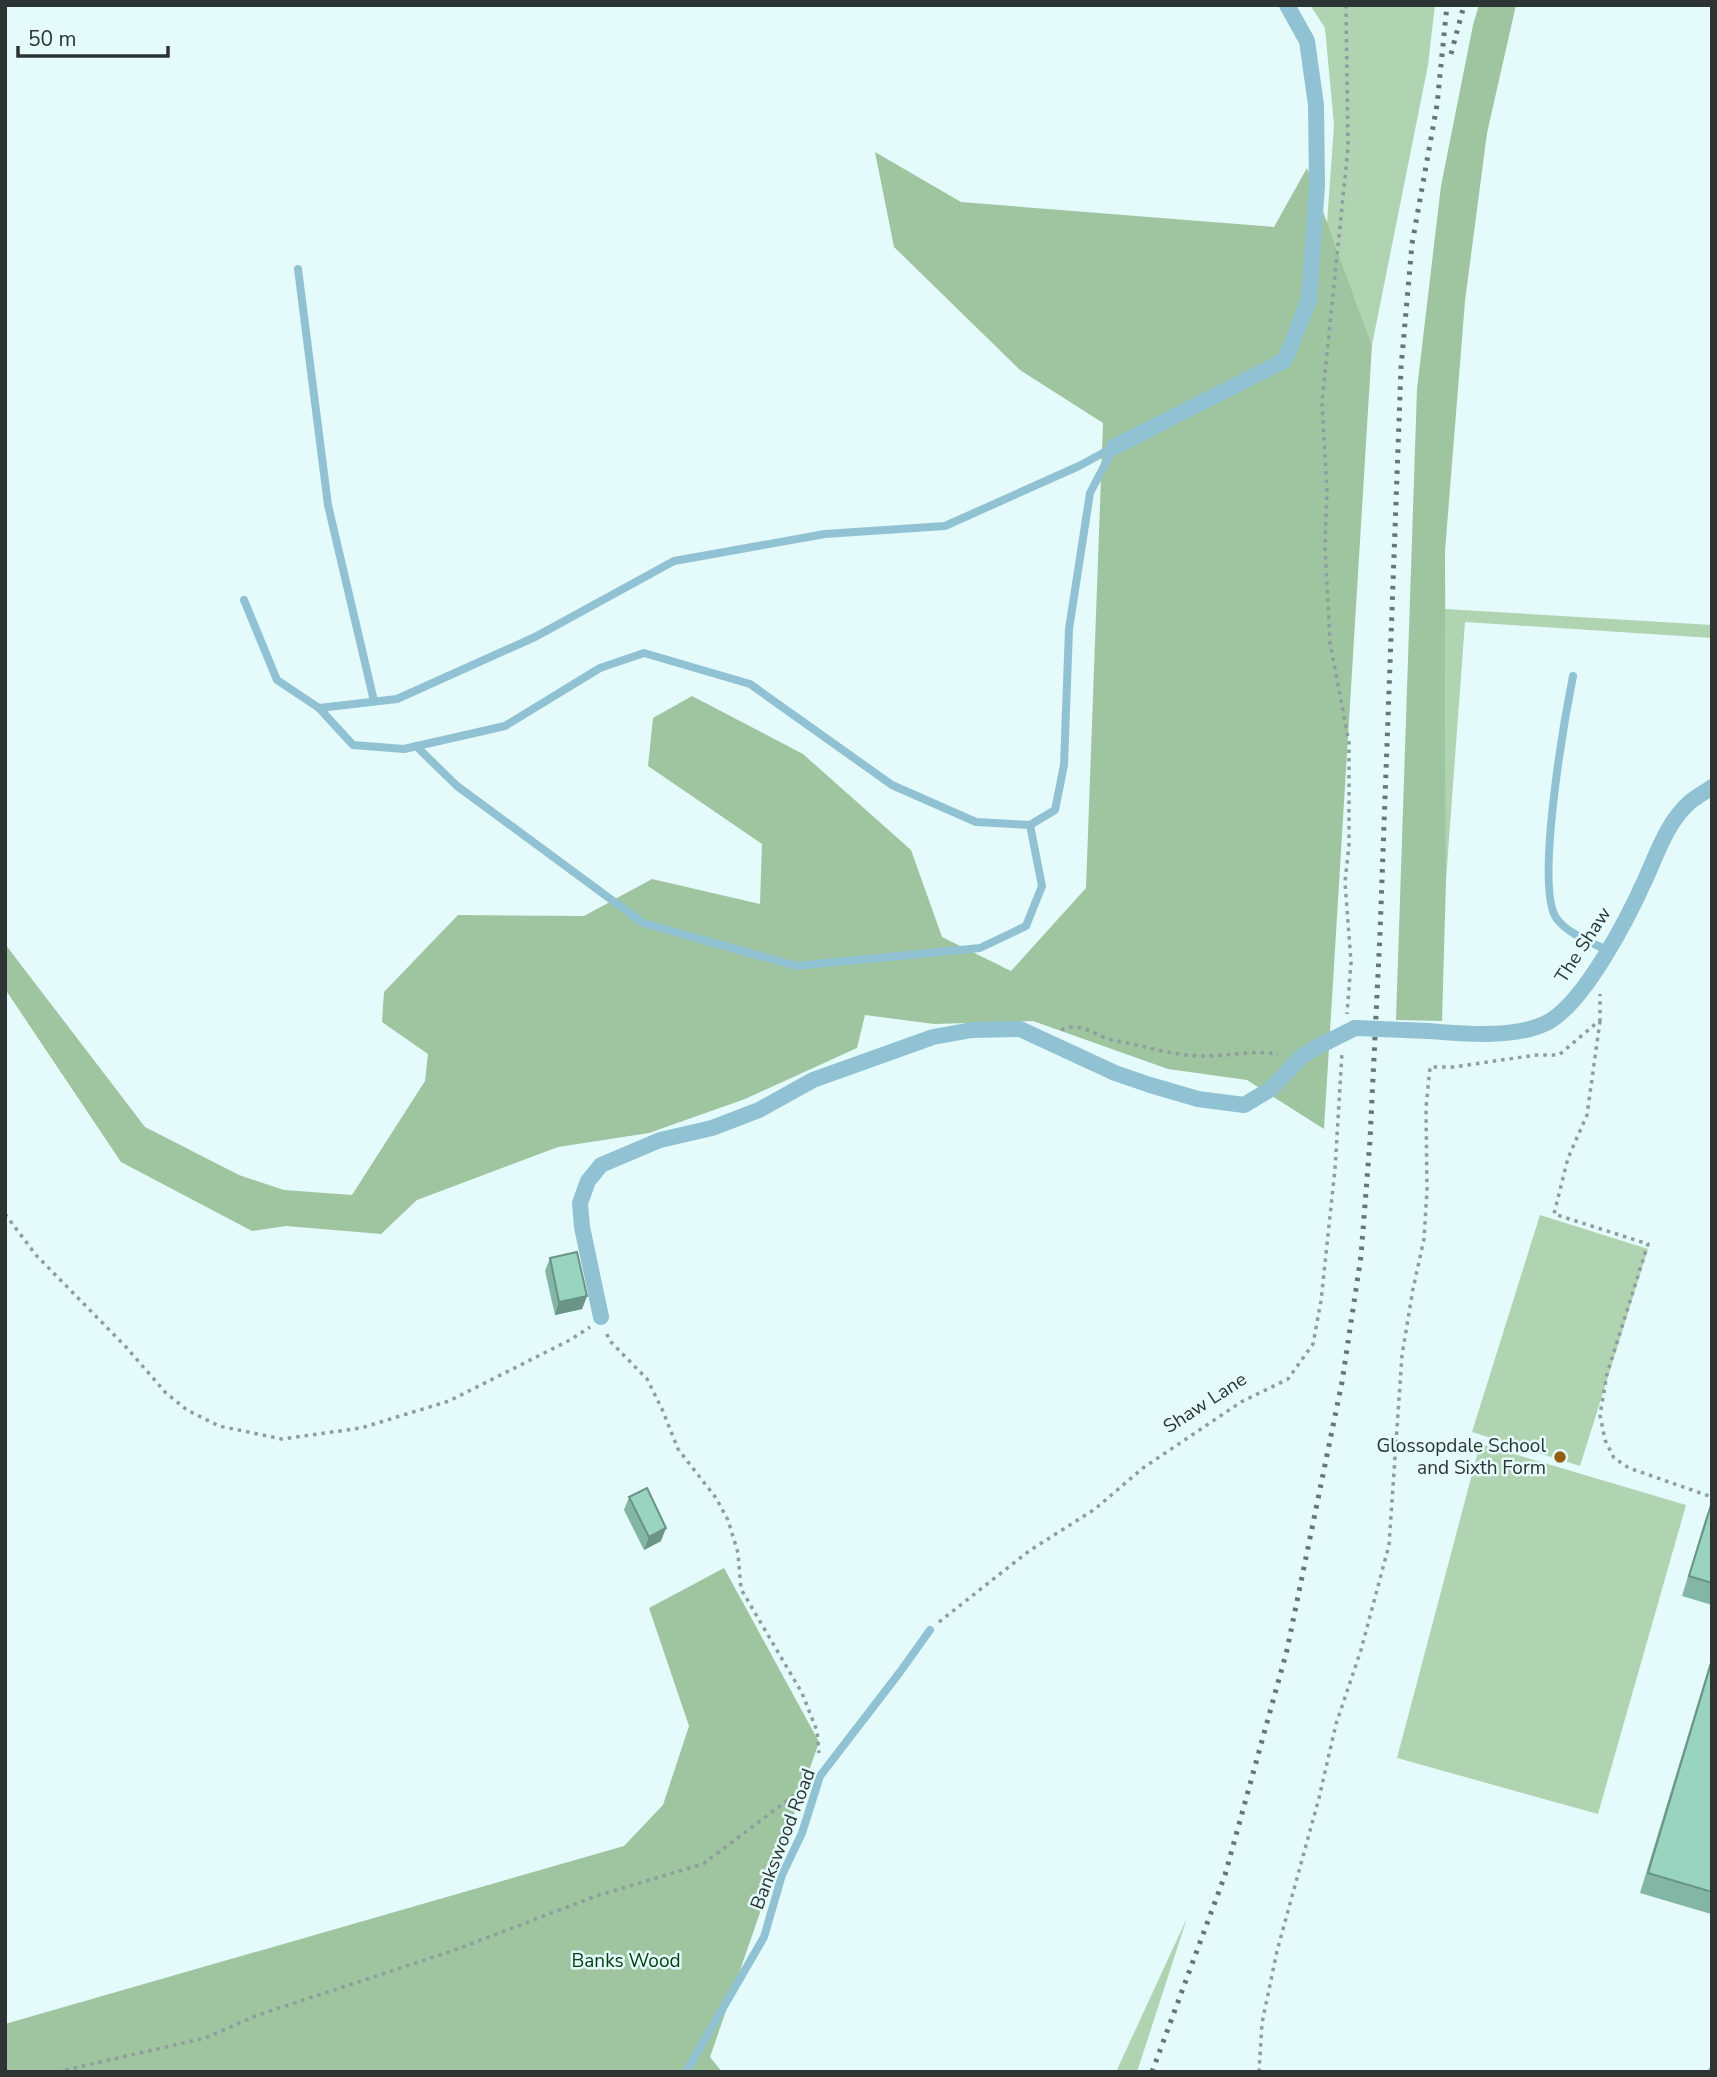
<svg xmlns="http://www.w3.org/2000/svg" width="1717" height="2077" font-family="'Nunito Sans',sans-serif">
  <style>
    .green { fill: #b0d4b1 }
    .forest { fill: #9ec59f }
    .lines { fill: none; stroke-linecap: round; stroke-linejoin: round }
    .path { stroke: #8e9d9d; stroke-width: 3.5; stroke-dasharray: 3.5 5; stroke-linecap: butt }
    .lane { stroke: #90c2d3; stroke-width: 8 }
    .street { stroke: #90c2d3; stroke-width: 16 }
    .rail { stroke: #687575; stroke-width: 5; stroke-dasharray: 3.5 7; stroke-linecap: butt }
    .street-bridge { stroke: #90c2d3; stroke-width: 16 }
    .wall { fill: #83b6a4 }
    .shaded-wall { fill: #6a9486 }
    .building { fill: #98d4bf; stroke: #6a9486; stroke-width: 2 }
    .poi-dot { fill: #915f0f; stroke: #e5fafa; stroke-width: 2.5 }
    .labels { text-anchor: middle; dominant-baseline: central; stroke-width: 5; stroke-linejoin: round; paint-order: stroke }
    .street-label { font-size: 19px; fill: #2c3434; stroke: #e5fafa }
    .poi-label { font-size: 19px; fill: #2c3434; stroke: #e5fafa; text-anchor: end }
    .park-label { font-size: 19px; fill: #003f0e; stroke: #e5fafa }
  </style>
  <rect width="100%" height="100%" fill="#e5fafa"/>
  <g class="green">
    <path d="M1310 5H1435L1428 65 1372 345 1327 223 1334 125 1325 28Z"/>
    <path d="M1445 609 1712 625V638L1465 622 1446 880Z"/>
    <path d="M1540 1215 1648 1249 1580 1466 1472 1432Z"/>
    <path d="M1480 1444 1686 1505 1598 1814 1397 1758Z"/>
    <path d="M1187 1918 1137 2072H1116Z"/>
  </g>
  <g class="forest">
    <path d="M1479 5H1516L1487 133 1465 301 1445 551 1446 880 1442 1021 1396 1020 1417 389 1441 186 1473 25Z"/>
    <path d="M875 152 961 202 1274 227 1307 168 1372 345 1324 1129 1247 1080 1168 1069 1033 1021 934 1024 865 1015 857 1048 745 1099 649 1133 558 1147 417 1200 381 1234 286 1226 252 1231 121 1162 5 989V944L145 1127 239 1175 284 1190 352 1195 425 1081 428 1054 382 1022 384 992 458 915 584 916 652 879 760 904 762 844 648 766 653 718 692 696 803 754 911 850 942 937 1011 971 1086 888 1103 423 1020 370 894 247Z"/>
    <path d="M724 1568 819 1742 710 2057 722 2072H5V2024L624 1846 663 1805 689 1726 649 1608Z"/>
  </g>
  <g class="lines">
    <g class="path">
      <path d="M1346 5 1348 148 1322 402 1327 490 1325 546 1330 643 1349 743V845L1345 882 1351 962 1347 1014"/>
      <path d="M1600 1021 1587 1115 1568 1158 1554 1214 1648 1244 1607 1374 1600 1415 1605 1440 1614 1458 1629 1468 1709 1496"/>
      <path d="M1061 1030C1083 1020 1096 1038 1117 1041 1145 1046 1174 1056 1203 1056 1228 1056 1254 1050 1278 1054"/>
      <path d="M5 1214 36 1255 126 1347 166 1393 187 1410 219 1426 282 1439 361 1428 449 1401 570 1340 590 1327"/>
      <path d="M607 1334 609 1340 647 1379 662 1409 678 1449 716 1498 728 1520 738 1553 741 1589 802 1693 817 1731 819 1753"/>
      <path d="M939 1622 1029 1551 1095 1509 1143 1468 1241 1402 1288 1379 1313 1344 1321 1301 1335 1169 1342 1053"/>
      <path d="M57 2072 205 2038 258 2015 452 1951 596 1896 703 1864 801 1790"/>
      <path d="M1259 2072 1262 2023 1277 1951 1319 1798 1336 1724 1361 1650 1389 1545 1402 1355 1413 1289 1424 1239 1427 1190 1426 1108 1430 1067H1454L1536 1055H1559L1600 1020V994"/>
    </g>
    <g class="lane">
      <path d="M298 269 328 505 374 701"/>
      <path d="M244 600 277 680 319 708 397 699 535 637 674 561 825 534 945 526 1079 466 1114 447"/>
      <path d="M1573 676C1565 716 1534 890 1557 919 1568 934 1591 942 1607 950"/>
      <path d="M319 708 353 745 404 749 505 726 600 668 644 653 750 684 892 785 976 822 1030 825 1055 810 1064 765 1069 629 1090 493 1114 447"/>
      <path d="M416 746 457 786 643 923 796 966 980 948 1026 926 1042 886 1030 825"/>
      <path d="M686 2072 764 1937 782 1875 802 1833 820 1776 900 1672 930 1630"/>
      <path d="M1712 2072V2071"/>
    </g>
    <g class="street">
      <path d="M1114 447 1285 360 1309 300 1317 186 1316 105 1307 41 1287 5"/>
      <path d="M1429 1031C1464 1034 1519 1039 1550 1021 1586 999 1627 920 1645 880 1657 854 1667 822 1690 802 1696 797 1705 792 1712 787"/>
      <path d="M601 1317 582 1227 580 1203 588 1181 601 1165 660 1140 712 1128 759 1110 813 1080 933 1037 972 1030 1020 1029 1115 1073 1150 1085 1198 1099 1244 1105 1271 1089 1300 1058 1315 1048 1355 1028"/>
    </g>
    <g class="rail">
      <path d="M1451 54 1464 5"/>
      <path d="M1152 2072 1225 1875 1287 1650 1342 1382 1361 1256 1370 1140 1380 933 1401 368 1412 244 1437 105 1447 5"/>
    </g>
    <path class="street-bridge" d="M1355 1028 1429 1031"/>
  </g>
  <g class="wall">
    <path d="M550 1258 587 1296 582 1309 555 1315 545 1271Z"/>
    <path d="M629 1497 661 1541 644 1550 624 1510Z"/>
    <path d="M1712 1501V1605L1682 1596 1705 1520Z"/>
    <path d="M1712 1656V1912L1711 1914 1640 1893Z"/>
  </g>
  <g class="shaded-wall">
    <path d="M587 1296 582 1309 555 1315 559 1302Z"/>
    <path d="M666 1528 661 1541 644 1550 649 1537Z"/>
  </g>
  <g class="building">
    <path d="M577 1252 587 1296 559 1302 550 1258Z"/>
    <path d="M647 1488 666 1528 649 1537 629 1497Z"/>
    <path d="M1712 1502V1583L1689 1576Z"/>
    <path d="M1712 1660V1892L1648 1873Z"/>
  </g>
  <circle class="poi-dot" cx="1560" cy="1457" r="7"/>
  <g class="labels">
    <g class="street-label">
      <text transform="translate(1583 945) rotate(-57)">The Shaw</text>
      <text transform="translate(1205 1403) rotate(-33)">Shaw Lane</text>
      <text transform="translate(783 1839) rotate(-69)">Bankswood Road</text>
    </g>
    <g class="poi-label">
      <text x="1546" y="1446">Glossopdale School<tspan x="1546" dy="22">and Sixth Form</tspan></text>
    </g>
    <g class="park-label">
      <text x="626" y="1961">Banks Wood</text>
    </g>
  </g>
  <rect width="1717" height="2077" fill="none" stroke="#2c3434" stroke-width="14"/>
  <path d="M18 46v10h150v-10" fill="none" stroke="#2c3434" stroke-width="3.5"/>
  <text x="28" y="46" font-size="21" fill="#2c3434" stroke="#e5fafa" stroke-width="5" paint-order="stroke">50 m</text>
</svg>
